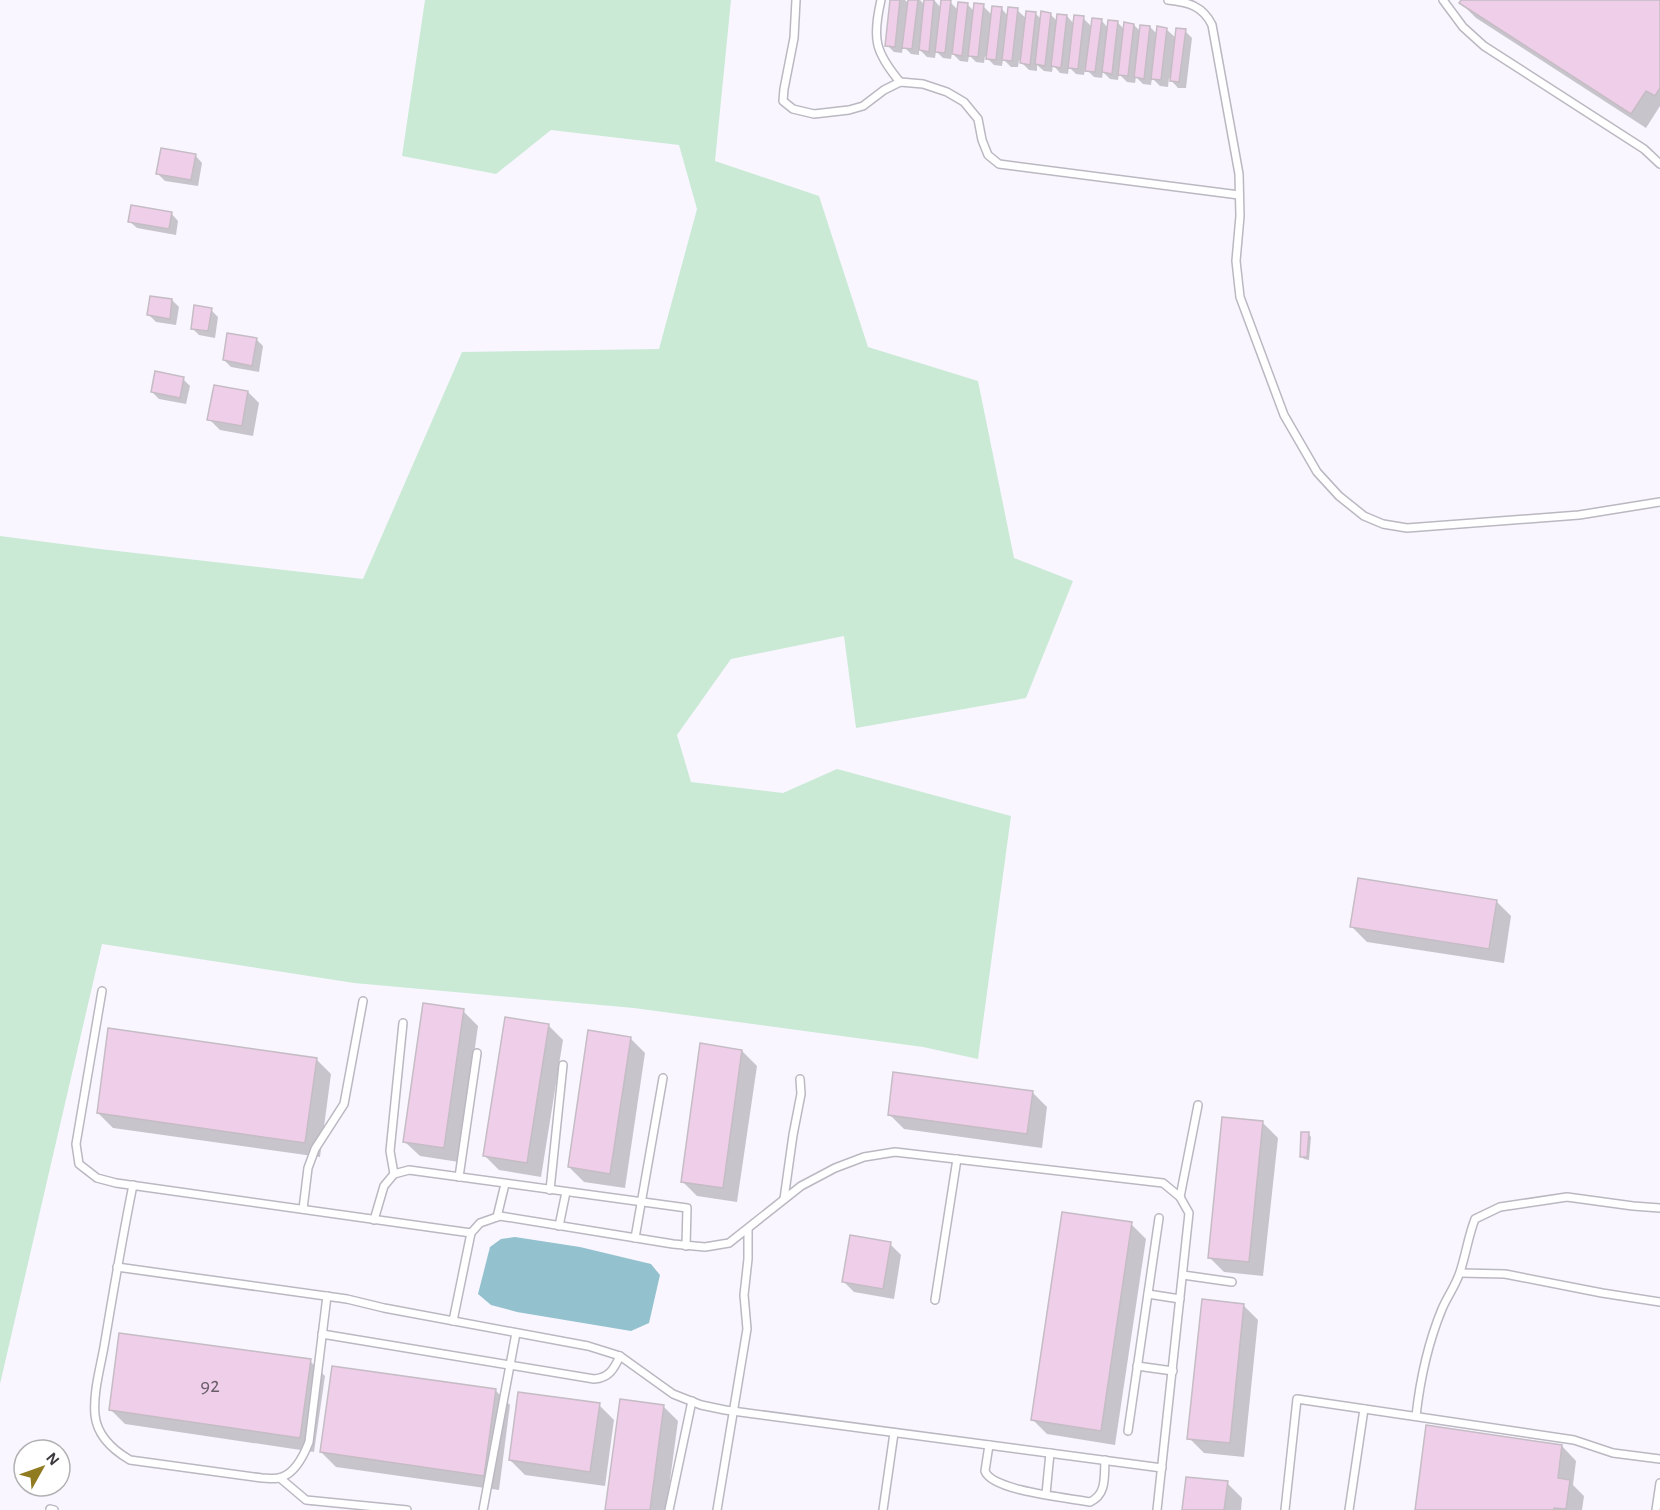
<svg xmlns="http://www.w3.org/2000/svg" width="1660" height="1510" font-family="'Alegreya Sans',sans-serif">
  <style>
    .green { fill: #caead6 }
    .water { fill: #93c2ce }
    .shadow { fill: #0003 }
    .building { fill: #efcee9; stroke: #c5bcc4; stroke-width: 1.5 }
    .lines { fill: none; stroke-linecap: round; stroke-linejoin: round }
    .service-casing { stroke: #bbb8c2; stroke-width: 10 }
    .service { stroke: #fff; stroke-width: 7 }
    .labels { text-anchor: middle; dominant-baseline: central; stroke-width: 5; stroke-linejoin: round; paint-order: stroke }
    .number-label { font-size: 21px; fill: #695f6a }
  </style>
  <rect width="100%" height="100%" fill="#f9f6ff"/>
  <path class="green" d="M425 0H731L715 161 819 196 868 347 978 381 1014 558 1073 581 1026 698 856 728 844 636 731 659 677 735 691 782 783 793 837 769 1011 816 978 1059 923 1047 634 1008 354 983 102 944 0 1384V536L100 549 363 579 462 352 659 349 697 209 679 145 551 130 496 174 402 156Z"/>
  <path class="water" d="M515 1237 580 1247 651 1264 660 1275 649 1323 631 1331 517 1312 491 1305 478 1294 490 1247 501 1239Z"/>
  <g class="shadow">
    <path d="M892 0H905L909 4V0H920L925 5 926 0H934L941 8 950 2 958 10 967 4 974 11 983 6 992 15 1001 8 1008 16 1017 10 1027 19 1035 13 1042 20 1050 14 1058 22 1067 16 1074 24 1083 18 1092 27 1101 20 1108 28 1117 22 1125 30 1134 25 1141 32 1150 27 1158 35 1166 29 1176 38 1185 31 1192 38 1186 88H1178L1169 78 1168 87 1160 86 1152 78 1151 85 1143 84 1136 77 1135 83 1127 82 1119 74 1118 80 1110 79 1103 72 1102 78 1094 77 1085 68 1084 75 1076 74 1069 67 1068 74 1060 73 1053 65 1052 72 1044 71 1037 65V71L1029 70 1019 60 1018 67H1011L1003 59 1002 66 994 65 985 56 984 63 976 62 969 55 968 62 960 61 952 53 951 59 943 58 936 51 935 58 927 57 919 49V55L911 54 903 46 902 53 894 52 887 45Z"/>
    <path d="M1463 0H1660V106L1646 128 1476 18 1461 3Z"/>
    <path d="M195 155 202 163 198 186 165 181 158 174Z"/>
    <path d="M171 213 178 221 176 235 137 228 129 221Z"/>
    <path d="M172 300 179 307 176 325 156 322 149 315Z"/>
    <path d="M211 310 218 317 215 338 199 335 192 328Z"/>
    <path d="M256 339 263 346 259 372 231 367 224 360Z"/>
    <path d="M183 379 190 386 186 404 159 399 152 392Z"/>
    <path d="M248 392 259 403 253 436 220 430 209 419Z"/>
    <path d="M1496 901 1511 916 1504 963 1367 942 1352 927Z"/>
    <path d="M463 1011 478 1026 459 1162 420 1156 405 1142Z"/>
    <path d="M548 1025 563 1040 541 1177 499 1170 484 1155Z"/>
    <path d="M630 1038 645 1053 625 1188 584 1182 569 1167Z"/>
    <path d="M742 1051 757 1066 737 1202 697 1196 682 1181Z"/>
    <path d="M316 1059 331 1074 320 1157 113 1128 98 1113Z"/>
    <path d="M1032 1092 1047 1107 1042 1148 904 1129 889 1114Z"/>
    <path d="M1263 1123 1278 1138 1263 1276 1224 1272 1209 1257Z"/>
    <path d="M1308 1133 1311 1137 1309 1160 1304 1159 1301 1156Z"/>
    <path d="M1131 1224 1146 1239 1115 1445 1047 1434 1032 1419Z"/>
    <path d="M890 1244 901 1255 894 1299 854 1292 843 1281Z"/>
    <path d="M1243 1305 1258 1320 1244 1457 1204 1453 1189 1438Z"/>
    <path d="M310 1361 325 1376 314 1452 125 1424 110 1409Z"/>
    <path d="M495 1390 510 1405 499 1490 336 1467 321 1452Z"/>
    <path d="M599 1405 614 1420 605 1486 525 1475 510 1460Z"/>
    <path d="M663 1406 678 1421 666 1510H606Z"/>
    <path d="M1562 1446 1576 1461 1573 1485 1584 1496 1582 1510H1416Z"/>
    <path d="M1227 1483 1242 1498 1241 1510H1184Z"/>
  </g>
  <g class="building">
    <path d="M890 0H900L895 47 885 46Z"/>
    <path d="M908 0H918L912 49 902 48Z"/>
    <path d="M924 0H934L929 52 919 50Z"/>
    <path d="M941 0H951L945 53 935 52Z"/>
    <path d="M1461 0H1660V88L1655 96 1646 91 1631 114 1459 3Z"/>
    <path d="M958 2 968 3 962 56 952 54Z"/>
    <path d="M974 3 984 4 978 57 968 56Z"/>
    <path d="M992 6 1002 7 996 60 986 59Z"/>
    <path d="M1008 7 1018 8 1012 61 1002 60Z"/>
    <path d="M1026 11 1036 12 1030 65 1020 63Z"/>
    <path d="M1041 11 1051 13 1045 66 1035 64Z"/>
    <path d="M1057 14 1067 15 1061 68 1051 66Z"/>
    <path d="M1074 15 1084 16 1078 69 1068 68Z"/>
    <path d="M1092 18 1102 19 1095 72 1085 71Z"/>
    <path d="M1108 20 1118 21 1112 74 1102 72Z"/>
    <path d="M1124 22 1134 24 1128 76 1118 75Z"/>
    <path d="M1140 25 1150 26 1144 79 1134 77Z"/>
    <path d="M1157 26 1167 28 1161 80 1151 79Z"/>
    <path d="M1176 28 1186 29 1179 82 1170 81Z"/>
    <path d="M161 148 196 154 191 180 156 174Z"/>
    <path d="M131 205 172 212 169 229 128 222Z"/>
    <path d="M150 296 172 299 170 319 147 315Z"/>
    <path d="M194 305 212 308 208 331 191 329Z"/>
    <path d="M227 333 257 338 252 366 223 360Z"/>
    <path d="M155 371 184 377 180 398 151 392Z"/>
    <path d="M214 385 248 391 242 426 207 420Z"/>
    <path d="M1358 878 1497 900 1489 949 1350 927Z"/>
    <path d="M423 1003 464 1009 444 1148 403 1142Z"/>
    <path d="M505 1017 549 1024 527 1163 483 1156Z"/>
    <path d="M108 1028 317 1058 305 1143 97 1113Z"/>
    <path d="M588 1030 631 1037 610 1174 568 1167Z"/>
    <path d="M700 1043 742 1050 723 1188 681 1182Z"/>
    <path d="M893 1072 1033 1091 1027 1134 888 1115Z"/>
    <path d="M1222 1117 1263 1121 1249 1262 1208 1258Z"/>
    <path d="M1301 1132H1309L1307 1157H1300Z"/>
    <path d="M1062 1212 1132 1222 1101 1431 1031 1420Z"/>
    <path d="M850 1235 891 1242 883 1289 842 1282Z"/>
    <path d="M1202 1299 1244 1304 1230 1443 1187 1439Z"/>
    <path d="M119 1333 311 1359 300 1438 109 1410Z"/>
    <path d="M332 1366 496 1389 484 1476 320 1452Z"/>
    <path d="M518 1392 600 1403 590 1472 509 1460Z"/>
    <path d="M620 1399 664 1405 650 1510H605Z"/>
    <path d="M1426 1425 1562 1445 1558 1478 1570 1480 1566 1509 1554 1508V1510H1415Z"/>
    <path d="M1186 1477 1228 1481 1224 1510H1182Z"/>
  </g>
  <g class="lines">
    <defs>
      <g id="service">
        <path d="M796 0 794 38 784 89 783 101 793 109 814 114 849 110 863 106 884 90 900 82 923 84 947 92 964 102 978 119 982 140 988 155 999 164 1239 195"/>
        <path d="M881 0C872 39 875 52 900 82"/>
        <path d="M1168 0C1188 2 1203 6 1212 25L1239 174 1240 216 1236 261 1240 297 1284 415 1317 472 1339 496 1364 516 1383 524 1407 528 1579 515 1660 502"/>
        <path d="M1443 0 1463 27 1484 46 1644 149 1660 164"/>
        <path d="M102 991 76 1144 79 1164 97 1178 116 1183 471 1233 480 1223 500 1216 673 1244 705 1247 729 1243 801 1186 835 1168 864 1157 895 1152 1163 1183 1180 1197 1189 1213 1157 1510"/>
        <path d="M394 1174 390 1151 403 1023"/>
        <path d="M459 1177 477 1053"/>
        <path d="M133 1185C122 1239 113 1293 104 1347 100 1369 93 1393 95 1415 97 1436 113 1450 130 1460L262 1478C267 1478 276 1480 282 1477 296 1472 304 1455 309 1442L327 1296"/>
        <path d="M550 1190 563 1065"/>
        <path d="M1180 1197 1198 1105"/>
        <path d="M784 1199 793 1135 801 1094 800 1079"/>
        <path d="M303 1209 308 1168 315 1149 344 1104 363 1001"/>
        <path d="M497 1217 505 1184"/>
        <path d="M374 1220 384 1186 394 1174 409 1170 687 1208 686 1246"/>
        <path d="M559 1226 566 1192"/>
        <path d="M635 1238 663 1078"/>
        <path d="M117 1267 347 1299 384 1308 588 1346 620 1356 673 1394 701 1405 725 1410 1162 1468"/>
        <path d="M1460 1273 1505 1274 1602 1293 1660 1302"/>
        <path d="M1183 1275 1232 1282"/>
        <path d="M1148 1294 1180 1299"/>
        <path d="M935 1300 957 1159"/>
        <path d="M453 1321 471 1233"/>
        <path d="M322 1334 594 1379C609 1378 614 1369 620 1356"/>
        <path d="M1137 1366 1173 1371"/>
        <path d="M1416 1416C1420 1380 1428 1343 1442 1309 1447 1297 1456 1285 1460 1272 1466 1254 1468 1237 1475 1219L1500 1207 1567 1197 1633 1206 1660 1208"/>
        <path d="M1128 1431 1159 1218"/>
        <path d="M989 1445 985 1471C992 1491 1069 1498 1090 1502 1107 1494 1104 1477 1105 1460"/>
        <path d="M280 1478 306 1500 407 1510"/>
        <path d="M1046 1494 1050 1453"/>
        <path d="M50 1509 54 1510"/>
        <path d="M483 1510 516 1333"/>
        <path d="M669 1510 692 1401"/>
        <path d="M717 1510 747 1329 744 1295 748 1259V1229"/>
        <path d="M883 1510 894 1433"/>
        <path d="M1285 1510 1297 1399 1574 1440 1613 1453 1660 1459"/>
        <path d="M1349 1510 1364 1409"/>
        <path d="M1656 1510 1660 1483"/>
      </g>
    </defs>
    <use href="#service" class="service-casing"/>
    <use href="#service" class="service"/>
  </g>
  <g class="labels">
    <g class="number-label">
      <text x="210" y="1385">92</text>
    </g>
  </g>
  <g transform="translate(42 1468) rotate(50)"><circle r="28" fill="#ffffff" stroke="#b1b0b2" stroke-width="1.5"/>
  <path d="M0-4.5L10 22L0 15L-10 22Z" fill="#907b21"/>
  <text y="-9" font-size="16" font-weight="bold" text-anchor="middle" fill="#3c3a3f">N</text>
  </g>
</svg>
